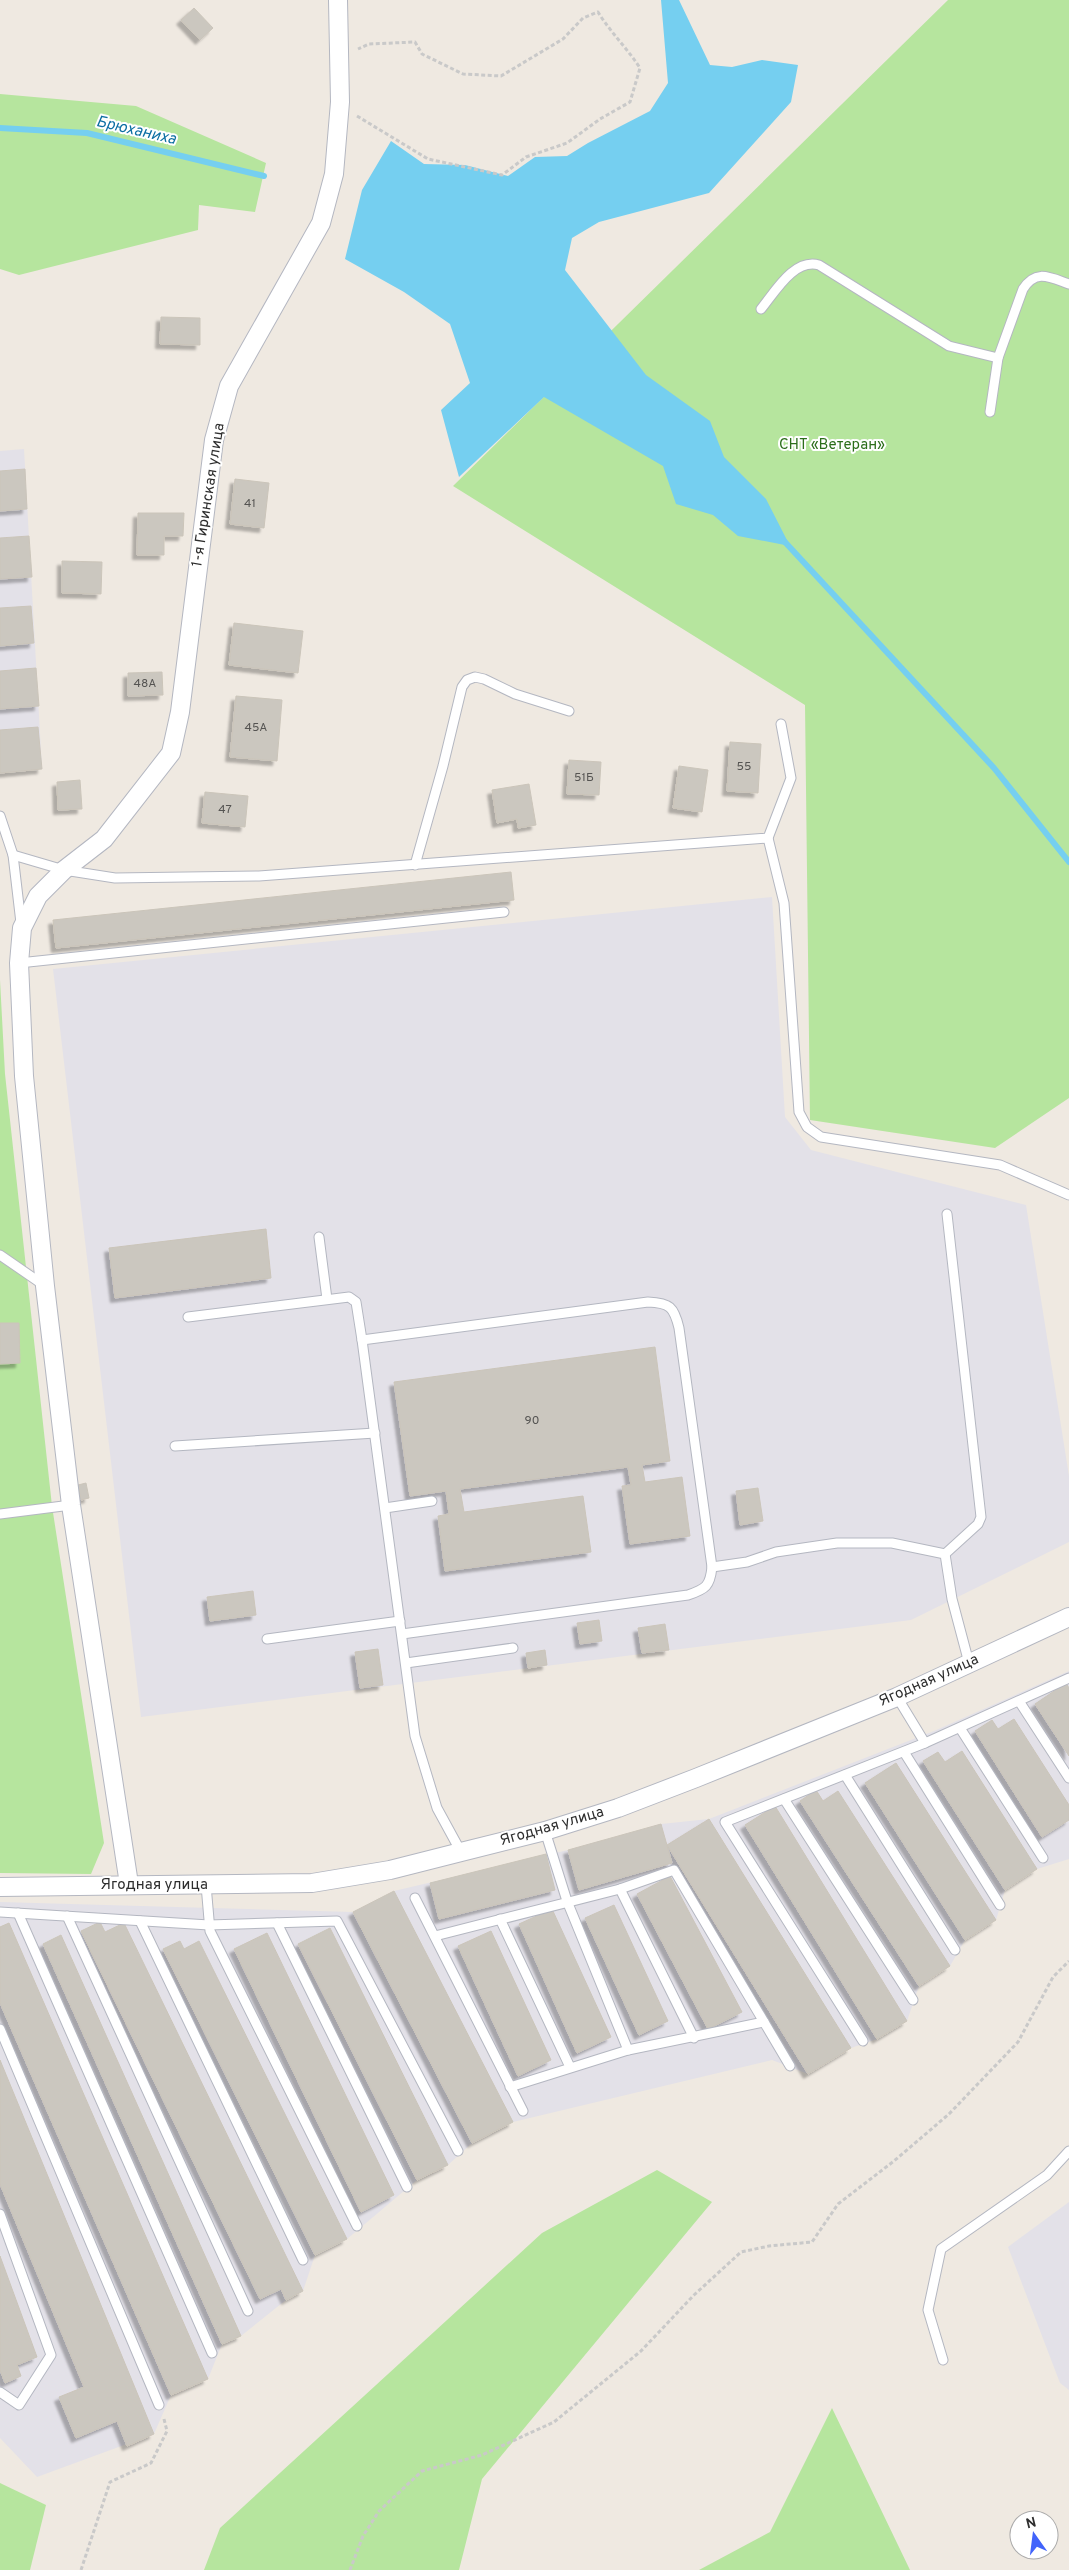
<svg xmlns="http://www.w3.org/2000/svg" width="1069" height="2570" font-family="Overpass,sans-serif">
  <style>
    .industrial { fill: #e3e1e8 }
    .green { fill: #b6e59e }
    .water { fill: #75cff0 }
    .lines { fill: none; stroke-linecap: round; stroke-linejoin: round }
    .stream { stroke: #75cff0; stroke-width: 6 }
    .building { fill: #cbc7bf; stroke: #cbc5ba; filter: url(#shadow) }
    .service-casing { stroke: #b4b7c1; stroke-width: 11 }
    .minor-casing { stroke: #b4b7c1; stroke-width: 20 }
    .path { stroke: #c9c9c9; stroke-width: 3; stroke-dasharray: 4 2.5; stroke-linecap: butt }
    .service { stroke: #fff; stroke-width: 9 }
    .minor { stroke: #fff; stroke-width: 18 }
    .labels { text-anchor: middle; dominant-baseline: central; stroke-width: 4; stroke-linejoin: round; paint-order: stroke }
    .number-label { font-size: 12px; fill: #555452 }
    .park-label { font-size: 15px; fill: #2c6e1b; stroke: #fff }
    .street-label { font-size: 15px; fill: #2e2e2e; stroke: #fff }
    .water-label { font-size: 16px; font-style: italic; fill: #0d6fa3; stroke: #fff }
  </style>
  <defs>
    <filter id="shadow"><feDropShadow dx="-4.5" dy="4.5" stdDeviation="1" flood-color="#0004"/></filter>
  </defs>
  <rect width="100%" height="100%" fill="#efe9e1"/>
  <g class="industrial">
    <path d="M24 449 42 769 0 773V451Z"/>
    <path d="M772 897 785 1117 811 1150 1026 1205 1069 1476V1542L911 1620 141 1717 53 969Z"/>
    <path d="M1069 1671V1859L1037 1869 1005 1890 996 1920 965 1940 950 1966 919 1986 907 2021 877 2039 851 2048 808 2074 772 2060 513 2122 472 2143 448 2165 417 2180 347 2239 315 2255 303 2291 286 2300 241 2336 222 2344 208 2379 171 2395 154 2434 37 2477 0 2438V1902L353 1912 394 1891 568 1850 661 1824 709 1819 934 1731Z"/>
    <path d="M1069 2202V2390L1060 2383 1008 2247Z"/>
  </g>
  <g class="green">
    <path d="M948 0H1069V1098L995 1148 810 1120 805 705 453 486Z"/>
    <path d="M0 94 136 106 266 163 255 212 199 205 198 230 19 275 0 269Z"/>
    <path d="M0 980 5 1074 52 1506 104 1843 91 1874 0 1873Z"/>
    <path d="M657 2170 712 2202 482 2479 459 2570H204L220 2528 542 2233Z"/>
    <path d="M832 2408 910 2570H699L770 2532Z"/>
    <path d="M0 2483 46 2505 30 2570H0Z"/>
  </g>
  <path class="water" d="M661 0H679L710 65 732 67 762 60 798 65 791 102 709 193 599 222 572 238 565 270 646 375 710 421 724 457 766 499 790 546 738 536 713 515 676 504 663 466 544 397 459 477 441 410 470 383 450 324 404 292 345 259 362 190 391 141 424 164 465 165 508 176 535 157 567 156 588 143 650 111 668 83Z"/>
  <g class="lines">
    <g class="stream">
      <path d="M0 128 87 133 264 176"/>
      <path d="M784 541 994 768 1069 862"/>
    </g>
  </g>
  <g class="building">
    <path d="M194 8 213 28 200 40 181 20Z"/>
    <path d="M161 317 200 318V345L160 344Z"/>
    <path d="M25 469 27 509 0 511V471Z"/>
    <path d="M235 479 269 483 264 528 230 524Z"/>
    <path d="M138 513H184L183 536H164V555H137Z"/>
    <path d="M29 536 32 577 0 579V538Z"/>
    <path d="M62 561 102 562 101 594 62 593Z"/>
    <path d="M31 606 34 643 0 646V608Z"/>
    <path d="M234 623 303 631 298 673 229 665Z"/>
    <path d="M36 668 39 706 0 709V671Z"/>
    <path d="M162 672 163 695 128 696V673Z"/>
    <path d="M236 696 282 700 277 761 230 757Z"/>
    <path d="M38 727 42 769 0 773V730Z"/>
    <path d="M730 742 761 744 758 793 727 791Z"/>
    <path d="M569 760 601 762 599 795 567 794Z"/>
    <path d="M679 766 708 770 702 812 673 808Z"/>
    <path d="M80 780 82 809 58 810 57 782Z"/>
    <path d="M529 784 536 825 518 828 517 819 497 823 492 790Z"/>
    <path d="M205 792 248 796 245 827 202 823Z"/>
    <path d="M511 872 514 900 56 948 53 920Z"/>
    <path d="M266 1229 271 1278 115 1298 109 1248Z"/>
    <path d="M0 1323H19L20 1363 0 1364Z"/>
    <path d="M655 1347 670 1461 642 1465 645 1482 682 1477 690 1536 630 1544 622 1486 631 1485 628 1467 460 1489 464 1512 583 1496 591 1552 445 1571 438 1516 449 1514 446 1491 410 1496 394 1382Z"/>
    <path d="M86 1483 89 1498 81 1500 78 1485Z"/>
    <path d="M758 1488 763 1521 740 1525 736 1491Z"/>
    <path d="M253 1591 256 1615 210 1621 207 1597Z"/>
    <path d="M599 1620 602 1641 580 1644 577 1623Z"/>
    <path d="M665 1624 669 1650 642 1653 638 1628Z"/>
    <path d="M378 1649 383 1685 360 1688 355 1652Z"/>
    <path d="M545 1650 547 1665 528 1668 526 1653Z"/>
    <path d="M1066 1683 1069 1688V1756L1035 1704Z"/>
    <path d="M1014 1719 1069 1805V1820L1042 1837 975 1731 992 1720 998 1729Z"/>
    <path d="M962 1751 1037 1869 1005 1890 923 1761 938 1752 945 1762Z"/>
    <path d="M896 1763 996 1920 965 1940 865 1783Z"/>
    <path d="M816 1790 823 1801 838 1791 950 1966 919 1986 800 1801Z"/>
    <path d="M775 1806 907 2021 877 2039 745 1825Z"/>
    <path d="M709 1819 851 2048 808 2074 667 1845Z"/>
    <path d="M661 1824 672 1863 579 1890 568 1850Z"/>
    <path d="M546 1854 555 1890 439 1919 430 1883Z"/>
    <path d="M670 1876 742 2012 708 2029 637 1894Z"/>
    <path d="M394 1891 513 2122 472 2143 353 1912Z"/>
    <path d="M614 1905 668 2021 639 2035 585 1918Z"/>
    <path d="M552 1909 611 2037 577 2053 519 1924Z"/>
    <path d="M100 1922 105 1932 124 1923 303 2291 286 2300 281 2289 260 2299 81 1931Z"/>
    <path d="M9 1923 208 2379 171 2395 0 2003V1927Z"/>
    <path d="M330 1928 448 2165 417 2180 298 1944Z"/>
    <path d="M491 1931 551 2060 518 2076 458 1946Z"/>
    <path d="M267 1933 394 2195 361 2212 234 1949Z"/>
    <path d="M61 1935 241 2336 222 2344 43 1944Z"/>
    <path d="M180 1941 184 1949 199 1941 347 2239 315 2255 163 1949Z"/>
    <path d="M0 2060 154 2434 127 2446 117 2421 76 2438 59 2397 84 2387 0 2184Z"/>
    <path d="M0 2256 37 2357 17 2365 21 2376 5 2383 0 2370Z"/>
  </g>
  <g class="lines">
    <defs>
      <g id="service">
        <path d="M761 309C775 292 794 258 819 265L949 346 998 358"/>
        <path d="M990 412 998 358 1023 289C1036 269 1049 277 1069 284"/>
        <path d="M0 816 13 855 21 923"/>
        <path d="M768 838 784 903 799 1112 807 1127 821 1137 1000 1165 1069 1195"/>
        <path d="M13 855 64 870 115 878 259 876 768 838 791 778 781 724"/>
        <path d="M415 865 443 766 462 687 467 680 475 677 484 679 515 694 569 711"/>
        <path d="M19 963 504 912"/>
        <path d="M319 1237 327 1299"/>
        <path d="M0 1255 45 1286"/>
        <path d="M188 1317 349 1297 356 1302 362 1340"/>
        <path d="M175 1446 375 1433"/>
        <path d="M385 1508 432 1501"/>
        <path d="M0 1514 71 1505"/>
        <path d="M945 1554 978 1524 981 1517 947 1214"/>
        <path d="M712 1567 747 1562 776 1552 837 1543H892L945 1554 952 1599 969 1663"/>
        <path d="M402 1634 688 1595C706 1589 710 1586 712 1567L679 1328C674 1307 670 1303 648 1302L362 1340 415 1736 437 1808 461 1852"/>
        <path d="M267 1639 400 1621"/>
        <path d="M406 1663 513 1648"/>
        <path d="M897 1697 925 1743"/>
        <path d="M1019 1701 1069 1778"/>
        <path d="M960 1728 1043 1858"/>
        <path d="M904 1752 1000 1905"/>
        <path d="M845 1775 955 1950"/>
        <path d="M784 1799 913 2000"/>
        <path d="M545 1831 567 1901 628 2050"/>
        <path d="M206 1885 210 1931 357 2226"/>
        <path d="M620 1889 694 2038"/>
        <path d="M415 1898 523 2111"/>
        <path d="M0 1912 209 1925 337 1921 458 2151"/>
        <path d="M18 1913 212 2353"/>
        <path d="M67 1916 248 2311"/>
        <path d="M500 1919 570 2067"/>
        <path d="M140 1921 303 2260"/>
        <path d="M277 1923 407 2187"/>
        <path d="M435 1936 620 1889 674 1870 790 2066"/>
        <path d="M0 2029 159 2405"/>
        <path d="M863 2041 725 1822 925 1743 1069 1678"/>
        <path d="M510 2087 628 2050 764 2022"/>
        <path d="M0 2214 51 2355 19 2405 0 2392"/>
        <path d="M943 2360 928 2310 941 2249 1047 2175 1069 2151"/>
      </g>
      <g id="minor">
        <path d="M129 1884 71 1505 45 1286 24 1076 19 963 22 928 38 896 64 870 104 839 171 753 180 712 214 440 229 386 321 223 334 174 340 102 338 0"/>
        <path d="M0 1887 312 1883 390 1870 461 1852 545 1831 618 1808 696 1778 897 1697 1069 1617"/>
      </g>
    </defs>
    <use href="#service" class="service-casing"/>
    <use href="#minor" class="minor-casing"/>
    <g class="path">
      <path d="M357 116 428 159 502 175 526 157 567 143 600 119 630 102 640 68C627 48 611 33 598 12L583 18 563 39 501 76 463 74 422 54 415 42 369 44 358 49"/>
      <path d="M81 2570 110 2482 151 2463 167 2431 164 2419"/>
      <path d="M350 2570 363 2536 379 2511 422 2471 482 2455 554 2422 641 2351 694 2295 741 2252 769 2246 812 2242 838 2204 894 2161 949 2114 1018 2042 1053 1977 1069 1961"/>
    </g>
    <use href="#service" class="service"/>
    <use href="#minor" class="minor"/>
  </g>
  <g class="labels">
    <g class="number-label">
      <text x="250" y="504">41</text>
      <text x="145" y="684">48А</text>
      <text x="256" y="728">45А</text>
      <text x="744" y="767">55</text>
      <text x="584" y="778">51Б</text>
      <text x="225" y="810">47</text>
      <text x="532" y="1421">90</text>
    </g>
    <g class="park-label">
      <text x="832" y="445">СНТ «Ветеран»</text>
    </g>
    <g class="street-label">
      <text transform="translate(209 495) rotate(-81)">1-я Гиринская улица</text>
      <text transform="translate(929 1681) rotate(-24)">Ягодная улица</text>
      <text transform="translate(552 1827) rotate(-16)">Ягодная улица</text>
      <text x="154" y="1885">Ягодная улица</text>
    </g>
    <g class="water-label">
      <text transform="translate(136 131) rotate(13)">Брюханиха</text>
    </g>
  </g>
  <g transform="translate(1034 2535) rotate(346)"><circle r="24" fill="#ffffff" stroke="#ababab"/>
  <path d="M0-4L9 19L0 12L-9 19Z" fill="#4264fb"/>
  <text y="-8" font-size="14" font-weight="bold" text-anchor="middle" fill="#2e2e2e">N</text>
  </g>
</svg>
